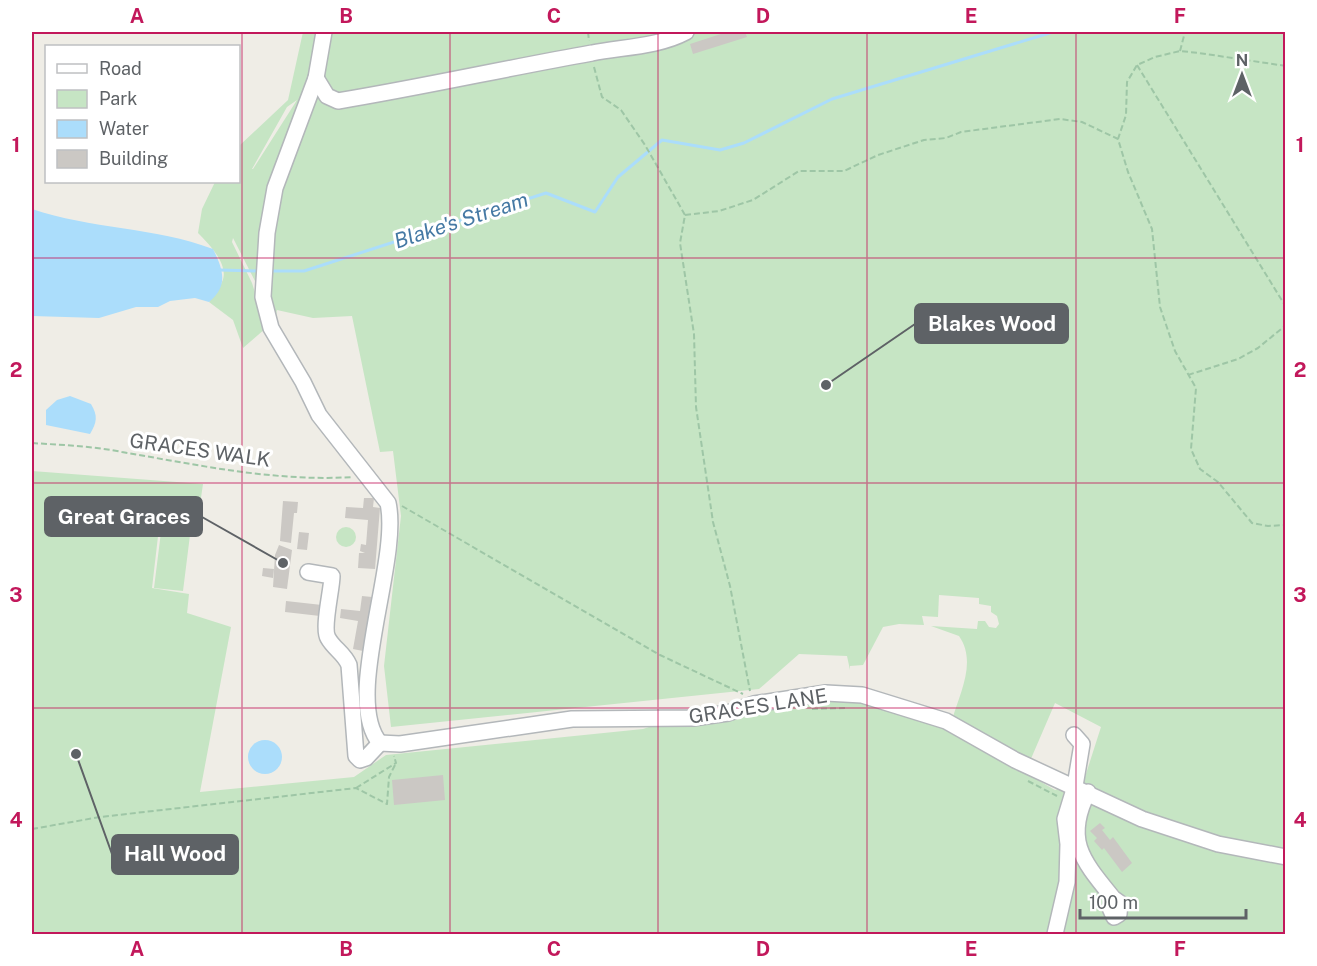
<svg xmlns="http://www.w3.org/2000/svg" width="1317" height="966" font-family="'Public Sans',sans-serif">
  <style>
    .green { fill: #c6e5c4; fill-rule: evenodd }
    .water { fill: #abddfb }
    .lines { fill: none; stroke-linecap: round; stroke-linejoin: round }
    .stream { stroke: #abddfb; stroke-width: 3 }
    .building { fill: #cbc8c4 }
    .minor-casing { stroke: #b3b7ba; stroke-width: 18 }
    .path { stroke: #9ec6a6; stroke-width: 2; stroke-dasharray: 6 3; stroke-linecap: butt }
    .minor { stroke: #fff; stroke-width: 15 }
    .grid { fill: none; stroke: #c2185b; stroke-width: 1.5; stroke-opacity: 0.55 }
    .labels { text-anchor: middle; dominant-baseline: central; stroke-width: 6; stroke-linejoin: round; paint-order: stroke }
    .street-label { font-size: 20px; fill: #5e6266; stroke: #fff }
    .water-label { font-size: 21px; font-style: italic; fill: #4579a4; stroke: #fff }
    .leader { fill: none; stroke: #5e6266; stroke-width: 2 }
    .callout-dot { fill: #5e6266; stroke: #fff; stroke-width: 2 }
    .callout { fill: #5e6266; stroke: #5e6266; stroke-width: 2 }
    .callout-label { font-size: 21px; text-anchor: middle; font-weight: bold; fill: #fff }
    .neatline { fill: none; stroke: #c2185b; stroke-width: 2 }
    .grid-label { font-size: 20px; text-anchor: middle; font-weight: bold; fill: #c2185b }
  </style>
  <rect width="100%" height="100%" fill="#efede6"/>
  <g class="green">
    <path d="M303 32H1285V934H32V471L203 484 197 525 160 519 152 588 189 594 187 613 231 627 200 792 354 777 386 755 643 729 661 723C732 712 822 689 893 708 950 723 1004 761 1055 790L1084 780 1101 727 1055 703 1030 761 952 720C960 692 977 662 959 636L931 626 977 629 978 621H985L989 627 996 628 999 624 997 616 991 612V606L979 604V598L939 595 938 617 922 616 924 625 899 624 883 627 863 665 850 666V670L847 656 799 654 759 689 391 727 384 666 401 516 393 451 380 452 352 316 313 318 277 310 275 320 233 238 232 242 252 283 266 328 243 348 233 320 209 302C213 296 219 289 222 282 230 265 209 244 198 233L202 209 215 182H238L239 146 288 100ZM297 100 253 169H252L287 107Z"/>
    <path d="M162 524 191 527 183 591 154 588Z"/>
    <circle cx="346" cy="537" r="10"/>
  </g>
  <g class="water">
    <path d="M32 209C90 229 155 227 213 249 223 269 229 286 209 302L195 298 170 301 158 307H136L99 318 32 316Z"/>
    <path d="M70 396 91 404C98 416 97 422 90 434L46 425V410L57 400Z"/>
    <circle cx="265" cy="757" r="17"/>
  </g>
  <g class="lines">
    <g class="stream">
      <path d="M220 270 261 271"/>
      <path d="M271 271H304L546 193 595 212 618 177 662 140 720 150 744 143 832 99 1053 32"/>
    </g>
  </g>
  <g class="building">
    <path d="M727 32H745L747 37 693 54 690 44Z"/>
    <path d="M364 498H374L373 507 380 508 375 569 358 568 359 553H365L360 551 361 544 366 545 368 520 345 518 346 507 363 508Z"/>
    <path d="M283 501 298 502 297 513H294L291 543 280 541Z"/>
    <path d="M299 532 309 533 307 550 297 549Z"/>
    <path d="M279 545 292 550 287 589 273 587 275 555Z"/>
    <path d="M263 568 274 569 273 578 262 576Z"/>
    <path d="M362 596 372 597 363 651 353 649 358 621 340 618 341 609 360 611Z"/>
    <path d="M286 601 322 605 320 616 285 612Z"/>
    <path d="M443 775 445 800 394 805 392 780Z"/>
    <path d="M1100 823 1105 828 1102 830 1110 840 1113 837 1132 863 1122 872 1104 848 1102 850 1094 841 1097 838 1090 831Z"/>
  </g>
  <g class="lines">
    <defs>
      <g id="minor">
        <path d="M324 32 316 78 275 188 267 233 263 297 271 328 303 382 319 415 388 503C401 561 342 699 380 743"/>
        <path d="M316 78 327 96 338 101C423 87 507 68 592 53 622 47 658 47 686 32"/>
        <path d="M308 572 332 576C332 589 322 628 328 638 334 649 344 653 349 665L356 756 360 760 366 758 380 743"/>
        <path d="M380 743 400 744 572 719 693 718 728 713 754 704 826 693 862 695 946 721 1015 760 1142 819 1218 844 1286 857"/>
        <path d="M1088 792C1064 840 1082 860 1113 898L1110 908 1114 917 1119 914 1120 903 1113 898"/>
        <path d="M1055 934 1067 882 1068 844 1065 819 1075 786 1082 744 1074 735"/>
      </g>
    </defs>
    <use href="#minor" class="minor-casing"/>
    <g class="path">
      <path d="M588 32 589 41"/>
      <path d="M1180 51 1185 32"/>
      <path d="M1137 65 1286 307"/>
      <path d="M1286 66 1199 53 1180 51 1155 57 1137 65 1127 82 1126 115 1118 139 1128 172 1152 229 1160 307 1175 351 1196 388 1191 449 1200 469 1218 482 1252 523 1268 526 1286 525"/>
      <path d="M594 67 602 97 621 110 645 145 685 215 680 243 694 334 696 407 713 522 730 586 750 691"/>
      <path d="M685 215 719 211 753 200 799 171H844L878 155 924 140 946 138 961 132 1060 119 1082 122 1118 139"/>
      <path d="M1188 375 1238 359 1258 348 1286 325"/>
      <path d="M32 443C62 445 92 446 122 452 198 465 276 482 353 477"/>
      <path d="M402 506 660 655 743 694"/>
      <path d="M812 709 846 708"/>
      <path d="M1028 781 1057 796"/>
      <path d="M356 788 396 763 394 756"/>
      <path d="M32 829 100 817 356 788 387 804 389 777 396 763"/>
    </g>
    <use href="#minor" class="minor"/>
  </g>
  <path class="grid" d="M242 32V934M450 32V934M658 32V934M867 32V934M1076 32V934M32 258H1286M32 483H1286M32 708H1286"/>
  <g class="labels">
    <g class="street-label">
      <text transform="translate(200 450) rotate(8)">GRACES WALK</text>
      <text transform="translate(758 706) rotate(-9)">GRACES LANE</text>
    </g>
    <g class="water-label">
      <text transform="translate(461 220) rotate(-18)">Blake's Stream</text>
    </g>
  </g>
  <path class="leader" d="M826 385L915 324M283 563L202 517M76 754L112 854"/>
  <g class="callout-dot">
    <circle cx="826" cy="385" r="6"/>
    <circle cx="283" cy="563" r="6"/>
    <circle cx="76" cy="754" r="6"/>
  </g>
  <g class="callout">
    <rect x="915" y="304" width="153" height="39" rx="6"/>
    <rect x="45" y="497" width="157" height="39" rx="6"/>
    <rect x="112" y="835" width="126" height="39" rx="6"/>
  </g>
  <g class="callout-label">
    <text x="992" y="331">Blakes Wood</text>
    <text x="124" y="524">Great Graces</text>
    <text x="175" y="861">Hall Wood</text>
  </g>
  <rect width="1317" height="966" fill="none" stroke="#ffffff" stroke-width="66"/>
  <rect x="45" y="45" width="195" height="138" fill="#ffffff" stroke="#bfc0c2" stroke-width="1.5"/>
  <rect x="57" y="64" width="30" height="9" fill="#ffffff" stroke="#bfc0c2" stroke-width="1.5"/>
  <text x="99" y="75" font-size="18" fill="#5e6266">Road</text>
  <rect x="57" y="90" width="30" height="18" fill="#c6e5c4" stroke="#bfc0c2" stroke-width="1.5"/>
  <text x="99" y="105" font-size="18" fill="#5e6266">Park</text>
  <rect x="57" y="120" width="30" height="18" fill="#abddfb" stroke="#bfc0c2" stroke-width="1.5"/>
  <text x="99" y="135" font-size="18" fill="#5e6266">Water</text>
  <rect x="57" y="150" width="30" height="18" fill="#cbc8c4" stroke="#bfc0c2" stroke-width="1.5"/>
  <text x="99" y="165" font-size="18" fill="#5e6266">Building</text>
  <g transform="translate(1242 75)" stroke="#ffffff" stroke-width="4.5" paint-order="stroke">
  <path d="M0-4.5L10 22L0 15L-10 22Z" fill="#5e6266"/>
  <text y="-9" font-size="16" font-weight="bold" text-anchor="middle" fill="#5e6266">N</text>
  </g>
  <path d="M1080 909v9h166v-9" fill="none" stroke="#5e6266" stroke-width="3"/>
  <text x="1089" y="909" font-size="18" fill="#5e6266" stroke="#ffffff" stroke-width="4.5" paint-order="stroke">100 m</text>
  <rect x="33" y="33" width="1251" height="900" class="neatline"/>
  <g class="grid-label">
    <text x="137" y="23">A</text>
    <text x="346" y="23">B</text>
    <text x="554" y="23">C</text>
    <text x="763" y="23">D</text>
    <text x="971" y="23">E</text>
    <text x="1180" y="23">F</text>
    <text x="16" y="152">1</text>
    <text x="1300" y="152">1</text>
    <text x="16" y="377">2</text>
    <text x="1300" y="377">2</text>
    <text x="16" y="602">3</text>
    <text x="1300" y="602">3</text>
    <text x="16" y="827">4</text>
    <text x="1300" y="827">4</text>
    <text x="137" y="956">A</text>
    <text x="346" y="956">B</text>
    <text x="554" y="956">C</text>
    <text x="763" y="956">D</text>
    <text x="971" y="956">E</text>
    <text x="1180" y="956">F</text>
  </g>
</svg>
